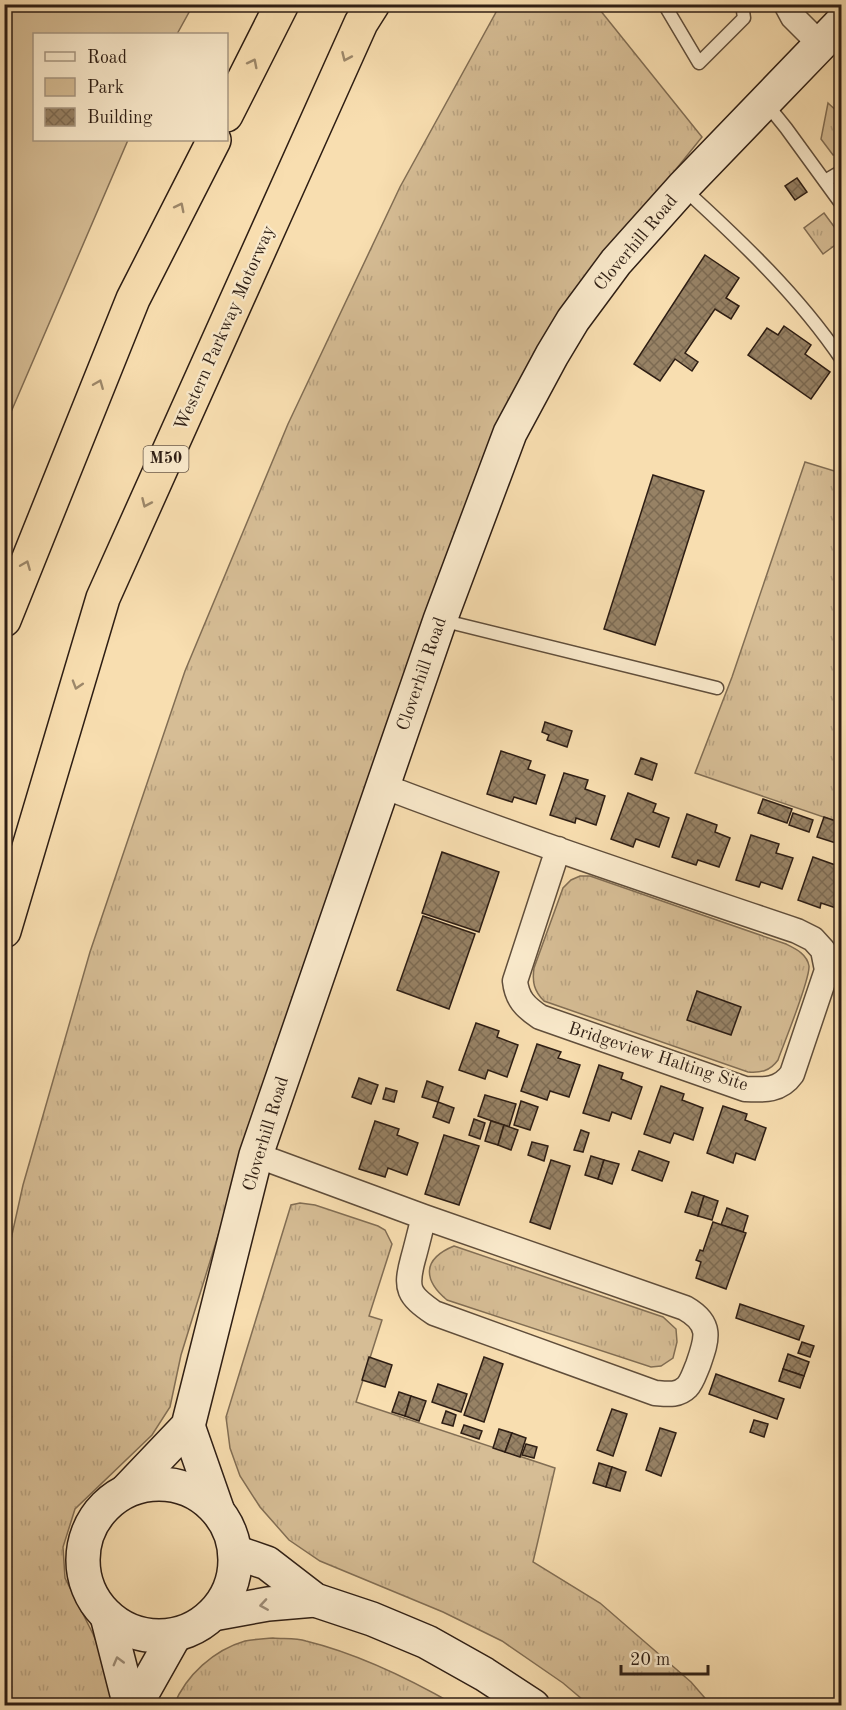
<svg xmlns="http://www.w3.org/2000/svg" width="846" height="1710" font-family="'Old Standard TT',serif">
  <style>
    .grass { fill: url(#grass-tufts); stroke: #826e54; stroke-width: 1.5 }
    .park { fill: #d6bd95; stroke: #826e54; stroke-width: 1.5 }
    .building { fill: url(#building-cross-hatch); stroke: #2e1e14; stroke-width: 1.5 }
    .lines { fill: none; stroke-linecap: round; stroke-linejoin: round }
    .lane-casing { stroke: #604e3b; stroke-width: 15 }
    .street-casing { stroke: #604e3b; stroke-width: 27 }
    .secondary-casing { stroke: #2e1e14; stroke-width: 36 }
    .highway-casing { stroke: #2e1e14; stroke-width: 36 }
    .lane { stroke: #faeacc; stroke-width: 12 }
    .street { stroke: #faeacc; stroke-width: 24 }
    .secondary { stroke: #faeacc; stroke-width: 33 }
    .highway { stroke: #f8deb0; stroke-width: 33 }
    .oneway { stroke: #9d886a }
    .oneway2 { stroke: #9e8e79 }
    .labels { text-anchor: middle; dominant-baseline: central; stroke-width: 4.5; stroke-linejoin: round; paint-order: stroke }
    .shield { fill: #faeacc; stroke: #6b5b4b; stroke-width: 1.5 }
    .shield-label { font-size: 16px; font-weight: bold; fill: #2e1e14 }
    .street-label { font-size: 18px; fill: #2e1e14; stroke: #faeacc }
  </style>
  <defs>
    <pattern id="grass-tufts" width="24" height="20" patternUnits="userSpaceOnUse" patternTransform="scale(1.5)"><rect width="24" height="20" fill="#d6bd95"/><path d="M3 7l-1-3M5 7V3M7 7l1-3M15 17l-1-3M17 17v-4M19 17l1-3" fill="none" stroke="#b8a280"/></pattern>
    <pattern id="building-cross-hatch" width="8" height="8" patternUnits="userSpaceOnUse" patternTransform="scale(1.5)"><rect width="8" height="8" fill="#978265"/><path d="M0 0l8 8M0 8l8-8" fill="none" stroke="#7c6a52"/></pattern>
  </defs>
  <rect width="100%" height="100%" fill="#f8deb0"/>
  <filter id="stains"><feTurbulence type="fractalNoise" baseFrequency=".00333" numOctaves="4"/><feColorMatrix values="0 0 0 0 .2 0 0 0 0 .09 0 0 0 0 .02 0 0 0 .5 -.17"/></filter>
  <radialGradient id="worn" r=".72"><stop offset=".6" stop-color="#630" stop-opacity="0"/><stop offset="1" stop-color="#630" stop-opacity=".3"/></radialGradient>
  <g class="grass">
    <path d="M500 5H596L702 137 564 308 243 1155 181 1355 170 1407 152 1435 75 1509 63 1547 65 1578 93 1634 109 1672 111 1705 5 1706V1266L23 1185 90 952 185 671 288 424 400 187Z"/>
    <path d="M828 103 841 115V155H833L821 139Z"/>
    <path d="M824 213 841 236 842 240 823 254 804 228Z"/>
    <path d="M805 462 841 473V823L695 773 732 677Z"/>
    <path d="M580 876H590L786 944C796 949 807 954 809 966 810 980 784 1043 778 1060 770 1071 761 1073 748 1072L544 1001C534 991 532 982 534 968L563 888 571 880Z"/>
    <path d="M300 1203 315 1205 378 1226 385 1230 392 1244 369 1316 382 1320 356 1402 555 1468 533 1562 600 1603 691 1682 711 1705H589L563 1683 502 1641 443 1612 320 1561 289 1540 260 1507 240 1476 230 1448 226 1417 291 1205Z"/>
    <path d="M454 1246 663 1317 676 1329 677 1342 673 1358 661 1366 651 1367 447 1300C423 1280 422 1259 454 1246Z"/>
    <path d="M273 1638C284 1639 296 1638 306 1641 359 1654 408 1678 455 1705H174C186 1675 214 1650 245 1641 254 1639 264 1639 273 1638Z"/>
  </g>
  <path class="park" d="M5 4 193 5 177 34H34V140H128L5 426Z"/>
  <g class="building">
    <path d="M797 178 807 192 795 200 785 186Z"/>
    <path d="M705 255 739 278 726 298 739 306 731 319 715 309 685 353 698 362 692 371 675 359 660 381 634 364Z"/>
    <path d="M784 326 811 345 805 354 830 372 811 399 748 355 767 328 778 335Z"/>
    <path d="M653 475 704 491 655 645 604 629Z"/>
    <path d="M545 722 572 731 567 747 547 740 549 735 542 732Z"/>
    <path d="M501 751 531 761 528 769 545 775 536 804 514 797 512 802 487 794Z"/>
    <path d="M641 758 657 764 652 780 635 774Z"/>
    <path d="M564 773 588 780 585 789 605 796 596 825 576 818 575 823 550 815Z"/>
    <path d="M628 793 656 804 653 812 669 818 659 847 636 839 633 847 611 839Z"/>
    <path d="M763 799 792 809 787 823 758 813Z"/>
    <path d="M793 813 813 820 809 832 789 825Z"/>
    <path d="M687 814 717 825 715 832 730 838 719 867 698 860 696 865 672 857Z"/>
    <path d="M824 817 842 823V845L817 837Z"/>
    <path d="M751 835 779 844 776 853 793 858 782 889 761 882 759 887 736 880Z"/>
    <path d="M442 852 499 872 479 932 422 913Z"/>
    <path d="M813 857 841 867 838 875 842 877V910L821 903 820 908 798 900Z"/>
    <path d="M423 916 475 934 449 1009 397 990Z"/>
    <path d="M697 991 741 1007 731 1035 687 1020Z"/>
    <path d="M476 1023 499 1031 497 1037 518 1045 507 1077 488 1070 485 1079 459 1070Z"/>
    <path d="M537 1044 561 1052 558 1058 580 1065 569 1097 550 1091 547 1100 521 1091Z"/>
    <path d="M599 1065 623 1073 621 1079 642 1087 631 1119 612 1112 609 1121 583 1113Z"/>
    <path d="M359 1078 378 1085 371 1104 352 1097Z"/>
    <path d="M427 1081 443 1087 438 1102 422 1097Z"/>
    <path d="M661 1086 684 1094 682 1100 703 1108 693 1140 674 1133 670 1143 644 1134Z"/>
    <path d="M386 1088 397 1091 394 1102 383 1099Z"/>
    <path d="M485 1095 516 1104 509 1127 478 1116Z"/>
    <path d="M521 1101 538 1107 530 1130 514 1125Z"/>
    <path d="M438 1102 454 1108 449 1123 433 1117Z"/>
    <path d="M723 1106 747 1114 745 1120 766 1128 755 1160 736 1153 733 1163 707 1153Z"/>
    <path d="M474 1119 485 1123 480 1139 469 1135Z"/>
    <path d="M375 1121 399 1129 397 1135 418 1143 407 1175 388 1168 385 1177 359 1169Z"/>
    <path d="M491 1121 504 1125 498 1145 485 1141Z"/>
    <path d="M504 1125 518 1130 511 1150 498 1145Z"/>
    <path d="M581 1130 589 1133 583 1152 574 1150Z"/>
    <path d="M444 1135 479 1146 459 1205 425 1194Z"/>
    <path d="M532 1142 548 1146 544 1161 528 1155Z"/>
    <path d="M639 1151 669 1162 662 1181 632 1170Z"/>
    <path d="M591 1156 604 1160 598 1179 585 1175Z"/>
    <path d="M551 1160 570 1166 550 1229 530 1222Z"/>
    <path d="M604 1160 619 1164 612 1184 598 1179Z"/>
    <path d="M692 1192 704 1196 698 1216 685 1212Z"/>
    <path d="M704 1196 718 1201 712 1220 698 1216Z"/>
    <path d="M727 1208 748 1216 743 1232 721 1225Z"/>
    <path d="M713 1222 746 1233 726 1289 696 1278 701 1262 696 1260 700 1250 703 1251Z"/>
    <path d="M740 1304 804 1326 799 1340 736 1318Z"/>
    <path d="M802 1342 814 1346 810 1357 798 1353Z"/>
    <path d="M788 1354 809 1362 804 1376 783 1369Z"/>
    <path d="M369 1357 392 1365 385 1387 362 1380Z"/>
    <path d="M484 1357 503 1364 484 1422 464 1415Z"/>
    <path d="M783 1369 804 1376 800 1388 779 1381Z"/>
    <path d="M716 1374 784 1399 777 1419 709 1394Z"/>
    <path d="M438 1384 467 1394 461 1412 432 1402Z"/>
    <path d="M399 1392 411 1396 405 1416 392 1412Z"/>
    <path d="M411 1396 426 1401 419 1421 405 1416Z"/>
    <path d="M612 1409 627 1414 613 1456 597 1450Z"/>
    <path d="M446 1411 456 1415 453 1426 442 1423Z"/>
    <path d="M754 1420 768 1424 764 1437 750 1432Z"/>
    <path d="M464 1425 482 1431 479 1439 461 1433Z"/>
    <path d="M660 1428 676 1433 661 1476 646 1470Z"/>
    <path d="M499 1429 512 1433 505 1452 493 1448Z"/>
    <path d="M512 1433 526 1438 520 1457 505 1452Z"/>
    <path d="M526 1444 537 1447 534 1458 522 1455Z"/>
    <path d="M599 1463 612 1467 606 1487 593 1483Z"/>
    <path d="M612 1467 626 1472 620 1491 606 1487Z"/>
  </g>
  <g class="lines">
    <defs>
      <g id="lane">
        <path d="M664 4 699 63 744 18 742 4"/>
        <path d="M765 102 786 128 842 205"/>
        <path d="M825 181 842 171"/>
        <path d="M684 189C741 241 799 296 842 360"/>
        <path d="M441 620 717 688"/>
      </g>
      <g id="street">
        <path d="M786 4 793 17 820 44"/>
        <path d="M383 786C519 838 658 884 797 931L813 939 823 950 827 970 792 1074C780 1091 764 1090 745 1089L540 1017C525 1007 517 999 515 981L558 849"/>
        <path d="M256 1155 424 1217 685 1308C713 1324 707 1339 698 1365 695 1372 692 1382 687 1387 678 1396 667 1394 655 1393L434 1313C408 1295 405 1289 413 1259 417 1245 420 1231 424 1217"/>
      </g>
      <g id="secondary">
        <path d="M188 1426 217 1509"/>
        <circle cx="159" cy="1560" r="76"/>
        <path d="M127 1490 188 1426 256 1155 440 620 510 433 552 355 573 320 616 262 683 187 842 22"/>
        <path d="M235 1552 267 1563 315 1600 372 1619 427 1642 484 1674 533 1706"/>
        <path d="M213 1614 268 1604 315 1600"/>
        <path d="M107 1616 130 1706"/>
        <path d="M135 1706 175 1635"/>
      </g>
      <g id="highway">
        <path d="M226 115 282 4"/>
        <path d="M4 620 133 299 214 140"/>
        <path d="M4 931 103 598 361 23 373 4"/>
      </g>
    </defs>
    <use href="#lane" class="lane-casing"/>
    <use href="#street" class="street-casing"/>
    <use href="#secondary" class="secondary-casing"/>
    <use href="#highway" class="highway-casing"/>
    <use href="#lane" class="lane"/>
    <use href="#street" class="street"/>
    <use href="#secondary" class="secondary"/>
    <use href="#highway" class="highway"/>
  </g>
  <defs><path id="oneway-chevron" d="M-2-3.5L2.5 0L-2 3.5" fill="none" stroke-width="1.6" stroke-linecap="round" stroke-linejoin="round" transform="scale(1.5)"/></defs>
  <g class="oneway">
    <use href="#oneway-chevron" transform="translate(346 57) rotate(114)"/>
    <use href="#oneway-chevron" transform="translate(253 63) rotate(-63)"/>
    <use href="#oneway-chevron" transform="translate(180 207) rotate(-63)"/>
    <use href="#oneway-chevron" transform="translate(99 384) rotate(-68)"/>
    <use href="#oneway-chevron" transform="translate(146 503) rotate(114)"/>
    <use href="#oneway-chevron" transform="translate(26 565) rotate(-68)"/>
    <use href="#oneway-chevron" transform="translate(77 685) rotate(107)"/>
  </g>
  <g class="oneway2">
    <use href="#oneway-chevron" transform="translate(264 1605) rotate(171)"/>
    <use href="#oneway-chevron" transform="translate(118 1661) rotate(-105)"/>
  </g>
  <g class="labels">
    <rect class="shield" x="143.5" y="446" width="45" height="26" rx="4.5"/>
    <g class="shield-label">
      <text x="166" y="459">M50</text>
    </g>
    <g class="street-label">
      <text transform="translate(636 243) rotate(-50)">Cloverhill Road</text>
      <text transform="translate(225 328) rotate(-66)">Western Parkway Motorway</text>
      <text transform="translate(422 674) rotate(-71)">Cloverhill Road</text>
      <text transform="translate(658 1057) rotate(18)">Bridgeview Halting Site</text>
      <text transform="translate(266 1134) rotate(-73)">Cloverhill Road</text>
    </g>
  </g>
  <rect width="846" height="1710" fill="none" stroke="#f8deb0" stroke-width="24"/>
  <rect x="6" y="6" width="834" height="1698" fill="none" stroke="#2e1e14" stroke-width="3"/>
  <rect x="12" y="12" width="822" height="1686" fill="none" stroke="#2e1e14" stroke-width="1.5"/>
  <rect x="33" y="33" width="195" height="108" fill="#faeacc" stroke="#a89882" stroke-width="1.5"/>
  <rect x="45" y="52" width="30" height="9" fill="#faeacc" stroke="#a89882" stroke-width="1.5"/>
  <text x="87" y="63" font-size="18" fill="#2e1e14">Road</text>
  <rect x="45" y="78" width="30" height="18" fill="#d6bd95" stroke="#a89882" stroke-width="1.5"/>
  <text x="87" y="93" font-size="18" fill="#2e1e14">Park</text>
  <rect x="45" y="108" width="30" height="18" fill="url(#building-cross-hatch)" stroke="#a89882" stroke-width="1.5"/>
  <text x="87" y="123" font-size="18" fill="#2e1e14">Building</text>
  <path d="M621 1665v9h87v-9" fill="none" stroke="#2e1e14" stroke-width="3"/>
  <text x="630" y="1665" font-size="18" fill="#2e1e14" stroke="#faeacc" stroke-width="4.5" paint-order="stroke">20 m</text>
  <rect width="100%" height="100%" filter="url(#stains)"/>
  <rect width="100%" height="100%" fill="url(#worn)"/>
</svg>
